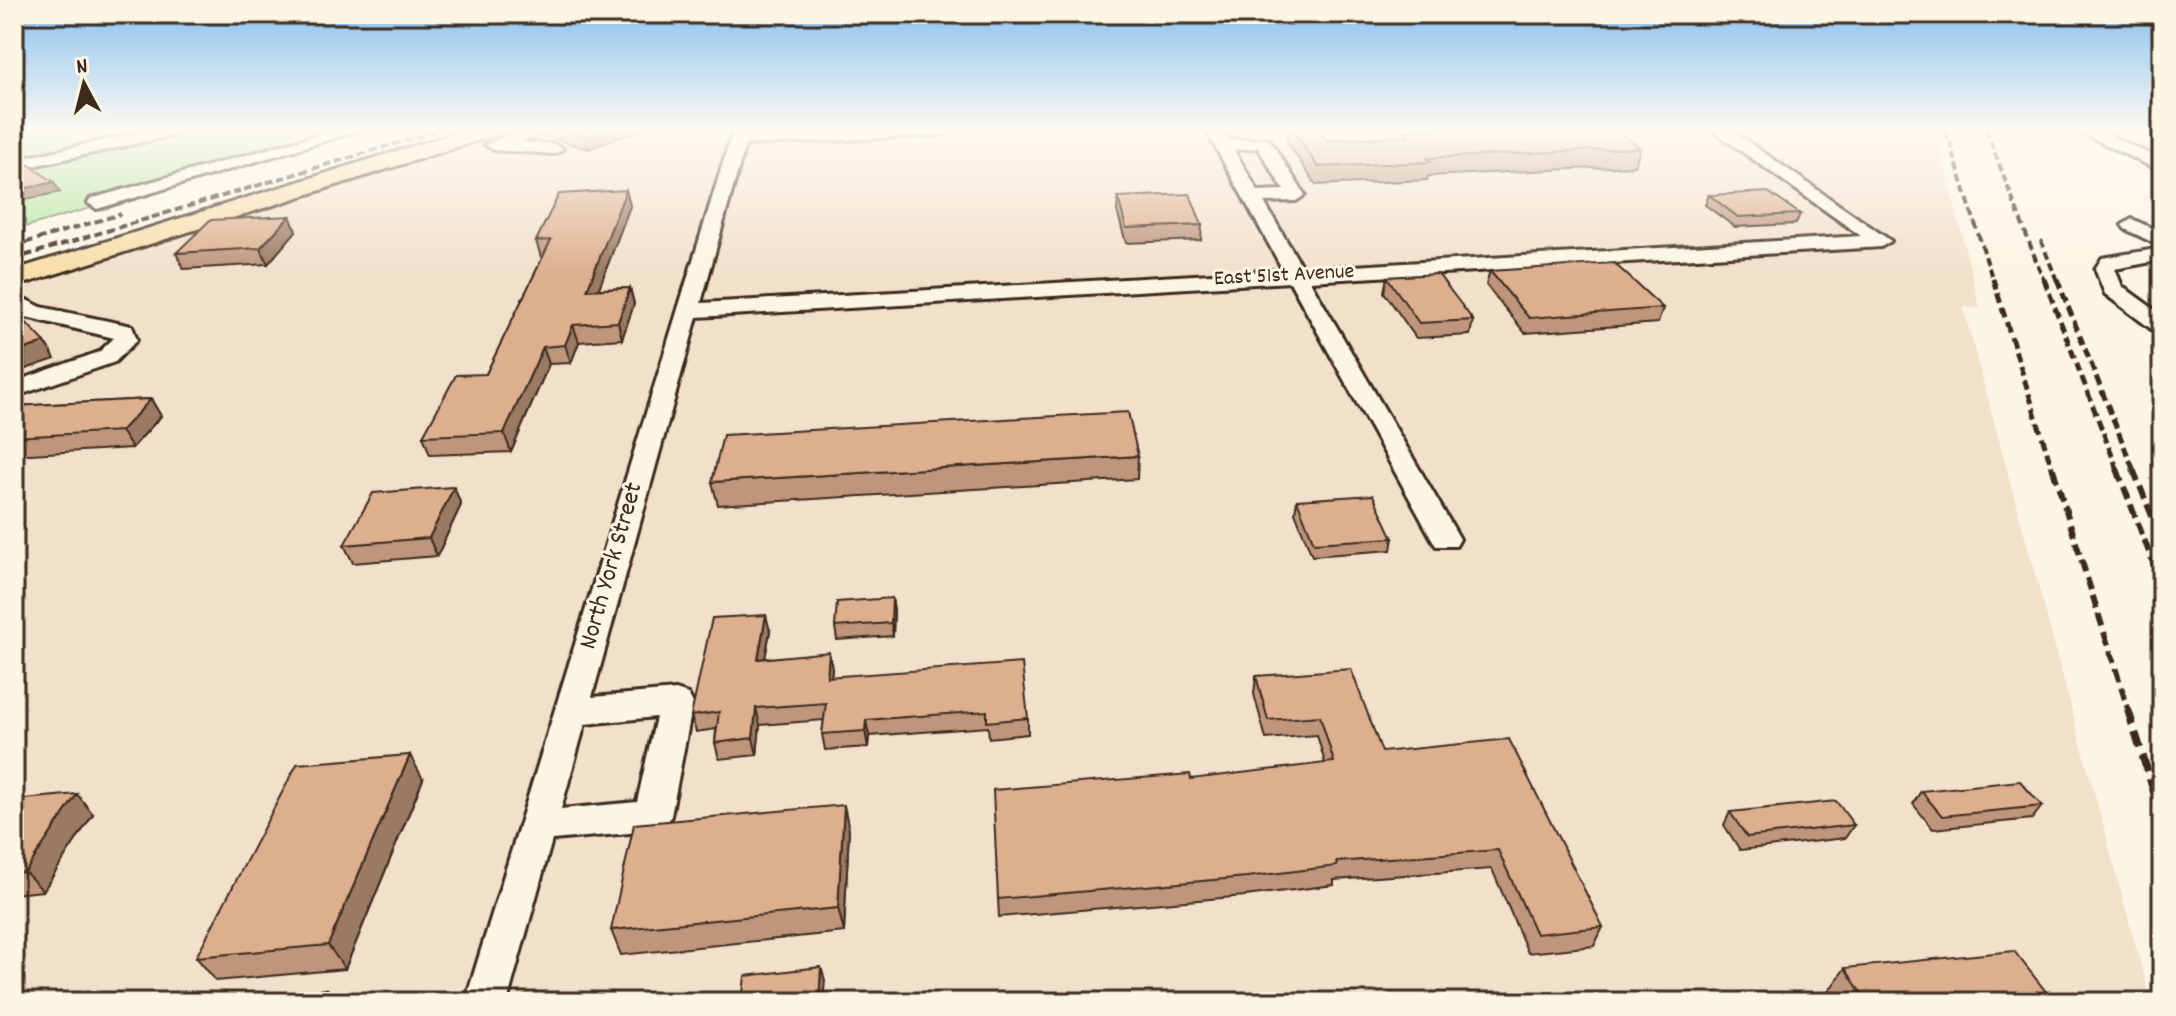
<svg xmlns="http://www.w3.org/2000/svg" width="2176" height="1016" font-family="Dekko,sans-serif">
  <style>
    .built { fill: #f3e0cb }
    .green { fill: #b7e5a3; stroke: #798860; stroke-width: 2 }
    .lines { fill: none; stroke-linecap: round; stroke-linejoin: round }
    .minor-casing { stroke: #3b2a1e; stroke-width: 6 }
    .major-casing { stroke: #3b2a1e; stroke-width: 6 }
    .minor { fill: #fcf5e5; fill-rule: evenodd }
    .major { fill: #f8deab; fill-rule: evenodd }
    .rail-far3 { stroke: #3b2a1e; stroke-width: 4; stroke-dasharray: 8 4; stroke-linecap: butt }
    .rail-far2 { stroke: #3b2a1e; stroke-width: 5; stroke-dasharray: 10 5; stroke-linecap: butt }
    .rail-far1 { stroke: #3b2a1e; stroke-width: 6; stroke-dasharray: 13 6; stroke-linecap: butt }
    .rail { stroke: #3b2a1e; stroke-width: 8; stroke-dasharray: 16 8; stroke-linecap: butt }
    .wall { fill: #bf967b; stroke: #3b2a1e; stroke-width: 2 }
    .shaded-wall { fill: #9b7a64; stroke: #3b2a1e; stroke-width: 2 }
    .building { fill: #deaf8f; stroke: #3b2a1e; stroke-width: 2 }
    .labels { text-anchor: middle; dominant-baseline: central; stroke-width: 6; stroke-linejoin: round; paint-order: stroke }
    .far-street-label { font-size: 22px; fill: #3b2a1e; stroke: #fcf5e5 }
    .street-label { font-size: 26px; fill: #3b2a1e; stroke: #fcf5e5 }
  </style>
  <rect width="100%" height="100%" fill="#fcf5e5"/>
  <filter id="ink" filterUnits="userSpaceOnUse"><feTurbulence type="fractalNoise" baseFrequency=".0125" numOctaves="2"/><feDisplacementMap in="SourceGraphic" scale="16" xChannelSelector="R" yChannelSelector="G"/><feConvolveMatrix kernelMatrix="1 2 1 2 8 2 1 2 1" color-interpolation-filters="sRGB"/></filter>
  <g filter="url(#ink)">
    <path class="built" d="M514 130H1936L1980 308 1963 307 2151 1002H14V287Z"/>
    <path class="green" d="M14 130H363L14 230Z"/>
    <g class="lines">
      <defs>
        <g id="minor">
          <path d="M152 130H184L176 135 14 170V160Z"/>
          <path d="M334 130H361L104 207 97 209 88 203 90 199Z"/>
          <path d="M521 130H546L521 142 554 144 563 149 554 154 494 150 485 145Z"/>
          <path d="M733 130H749L748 134 951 130 943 135 745 145 701 303 1283 270 1206 130H1222L1228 140 1269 139 1305 195 1296 201 1264 202 1303 269 1861 236 1712 130H1731L1891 241 1881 247 1310 281 1460 539 1456 546H1436L1432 539 1290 282 697 317 592 697 676 690 688 694 693 703 671 816 665 827 652 831 552 840 507 1002H465ZM1258 148 1284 190 1258 191 1234 150ZM656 717 637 802 561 809 585 724Z"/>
          <path d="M2076 130H2098L2162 160V172Z"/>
          <path d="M2132 219 2162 233V247L2125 229 2122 225Z"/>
          <path d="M2162 248V260L2115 269 2122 286 2162 315V333L2154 331 2105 294 2095 269 2102 258Z"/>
          <path d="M14 294 41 307 132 326 137 340 115 362 14 397V382L99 352 114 338 26 317 14 310Z"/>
        </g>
        <path id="major" d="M465 130H498L495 135 14 287V270Z"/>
      </defs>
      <use href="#minor" class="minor-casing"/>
      <use href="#major" class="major-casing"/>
      <use href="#minor" class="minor"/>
      <use href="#major" class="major"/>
      <g class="rail-far3">
        <path d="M1946 130 1993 281"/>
        <path d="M1986 130 2044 281"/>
        <path d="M2041 240 2057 281"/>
        <path d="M14 246 121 214"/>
        <path d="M14 259 441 130"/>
      </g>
      <g class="rail-far2">
        <path d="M1993 279 2053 471"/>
        <path d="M2044 279 2118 471"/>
        <path d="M2057 279 2134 471"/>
      </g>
      <g class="rail-far1">
        <path d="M2053 469 2129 712"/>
        <path d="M2117 469 2162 586"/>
        <path d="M2133 469 2162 541"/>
      </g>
      <path class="rail" d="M2128 710 2162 817"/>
    </g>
    <g class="wall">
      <path d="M541 130H640L588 149 543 135Z"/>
      <path d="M1289 130H1319L1326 140 1404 136 1405 131 1640 148 1635 166 1428 176 1427 180 1316 185 1287 142Z"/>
      <path d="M626 190 630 206 598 289 630 288 634 304 622 339 579 342 571 363 549 364 511 452 430 455 423 436 486 374 543 257H541L536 241Z"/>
      <path d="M1709 195 1800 214 1796 224 1735 227 1705 205Z"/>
      <path d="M1118 197 1202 225 1201 240 1126 243 1117 211Z"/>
      <path d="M290 216 296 231 268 264 184 269 176 253Z"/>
      <path d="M1490 271 1663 308 1658 323 1525 333 1486 285Z"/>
      <path d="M1387 277 1473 320 1470 335 1416 338 1384 292Z"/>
      <path d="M151 399 161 416 132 448 14 455V406Z"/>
      <path d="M1138 456 1137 479 718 505 712 482Z"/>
      <path d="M454 487 461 505 437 556 353 563 344 545Z"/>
      <path d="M1297 500 1393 538 1391 550 1312 556 1295 512Z"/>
      <path d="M892 598 894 610 893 636 837 640 835 627Z"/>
      <path d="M770 631 765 658 832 668 831 677 1028 718V734L989 738 988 727 869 736 868 747 825 750 822 734 824 720 760 725 757 755 719 759 715 743 716 729 696 732 691 716Z"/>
      <path d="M1256 676 1382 752 1603 927 1594 946 1528 953 1492 869 1334 880V885L1245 896 999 917 998 899 1325 763 1317 735 1266 739 1254 694Z"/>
      <path d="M423 779 345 969 216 981 196 957Z"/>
      <path d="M1921 791 2042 806 2032 819 1933 829 1913 804Z"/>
      <path d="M14 800 93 814 43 891 14 894Z"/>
      <path d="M1730 812 1854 825 1845 838 1740 850 1724 825Z"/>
      <path d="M849 830 844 932 621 955 611 930Z"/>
      <path d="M1845 968 2054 1002H1834L1828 992Z"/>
    </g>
    <g class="shaded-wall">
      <path d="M604 130H640L588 149 585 137Z"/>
      <path d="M54 182 60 192 14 202V191Z"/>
      <path d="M626 190 630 206 592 307 587 290Z"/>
      <path d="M290 216 296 231 268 264 260 248Z"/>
      <path d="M630 288 634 304 622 339 618 322Z"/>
      <path d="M573 325 579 342 571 363 565 345Z"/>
      <path d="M45 342 55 359 14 373V353Z"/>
      <path d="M543 347 549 364 511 452 504 433Z"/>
      <path d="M151 399 161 416 132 448 121 431Z"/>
      <path d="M454 487 461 505 437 556 429 538Z"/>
      <path d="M892 598 894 610 893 636 891 623Z"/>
      <path d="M766 615 770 631 762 675 758 659Z"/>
      <path d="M829 652 832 668 830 693 827 677Z"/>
      <path d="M756 708 760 725 757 755 753 738Z"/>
      <path d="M866 720 869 736 868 747 865 731Z"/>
      <path d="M410 755 423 779 345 969 328 945Z"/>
      <path d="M77 794 93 814 43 891 25 872Z"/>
      <path d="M844 805 849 830 844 932 838 908Z"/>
      <path d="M821 967 825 980 823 1002H819Z"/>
      <path d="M327 989 336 1002H322Z"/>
    </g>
    <g class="building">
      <path d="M562 130H604L585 137Z"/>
      <path d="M1293 130H1319L1326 140 1409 136 1405 131 1430 130H1617L1640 148 1427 158 1431 162 1318 167Z"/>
      <path d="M25 162 54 182 14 191V165Z"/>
      <path d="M626 190 587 290 630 288 618 322 573 325 565 345 543 347 504 433 423 436 456 375 486 374 551 240 536 241 559 194Z"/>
      <path d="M1768 192 1800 214 1738 217 1709 195Z"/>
      <path d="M1190 194 1202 225 1126 228 1118 197Z"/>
      <path d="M290 216 260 248 176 253 210 220Z"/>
      <path d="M1614 263 1663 308 1529 318 1490 271Z"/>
      <path d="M1438 274 1473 320 1419 323 1387 277Z"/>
      <path d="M14 310 45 342 14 353Z"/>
      <path d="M151 399 121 431 14 437V406Z"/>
      <path d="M1128 412 1138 456 712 482 723 435Z"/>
      <path d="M454 487 429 538 344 545 373 493Z"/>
      <path d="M1373 495 1393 538 1314 543 1297 500Z"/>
      <path d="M892 598 891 623 835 627 837 602Z"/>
      <path d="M766 615 758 659 829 652 827 677 1022 663 1028 718 987 722V711L866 720 865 731 822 734 826 703 756 708 753 738 715 743 719 712 691 716 712 618Z"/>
      <path d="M1351 669 1382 752 1509 739 1603 927 1536 934 1498 850 1336 862 1337 866 1247 877 998 899 993 790 1190 774 1191 779 1334 762 1320 716 1268 720 1256 676Z"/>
      <path d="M410 755 328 945 196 957 297 764Z"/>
      <path d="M2020 781 2042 806 1942 816 1921 791Z"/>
      <path d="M77 794 25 872 14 873V800Z"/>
      <path d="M1836 801 1854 825 1747 837 1730 812Z"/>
      <path d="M844 805 838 908 611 930 634 824Z"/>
      <path d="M2014 951 2054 1002H1867L1845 968Z"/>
      <path d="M821 967 819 1002H742L745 976Z"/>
      <path d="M327 989 322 1002H227Z"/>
      <path d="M1636 996 1639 1002H1600Z"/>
    </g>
  </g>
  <linearGradient id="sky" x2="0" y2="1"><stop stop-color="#88c0ef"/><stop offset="0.48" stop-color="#fefaf3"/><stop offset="1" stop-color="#fefaf3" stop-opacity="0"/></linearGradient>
  <rect width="2176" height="272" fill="url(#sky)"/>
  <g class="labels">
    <g class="far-street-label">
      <text transform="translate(1284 276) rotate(-3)">East 51st Avenue</text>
    </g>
    <g class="street-label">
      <text transform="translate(612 566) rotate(-74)">North York Street</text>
    </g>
  </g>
  <rect width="2176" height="1016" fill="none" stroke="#fcf5e5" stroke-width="48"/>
  <rect x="24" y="24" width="2128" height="968" fill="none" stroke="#3b2a1e" stroke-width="3" filter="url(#ink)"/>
  <g transform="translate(84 84) rotate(353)" stroke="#fcf5e5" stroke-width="6" paint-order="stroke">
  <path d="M0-6L14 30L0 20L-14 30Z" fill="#3b2a1e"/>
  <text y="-12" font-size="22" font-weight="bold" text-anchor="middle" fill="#3b2a1e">N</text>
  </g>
</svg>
